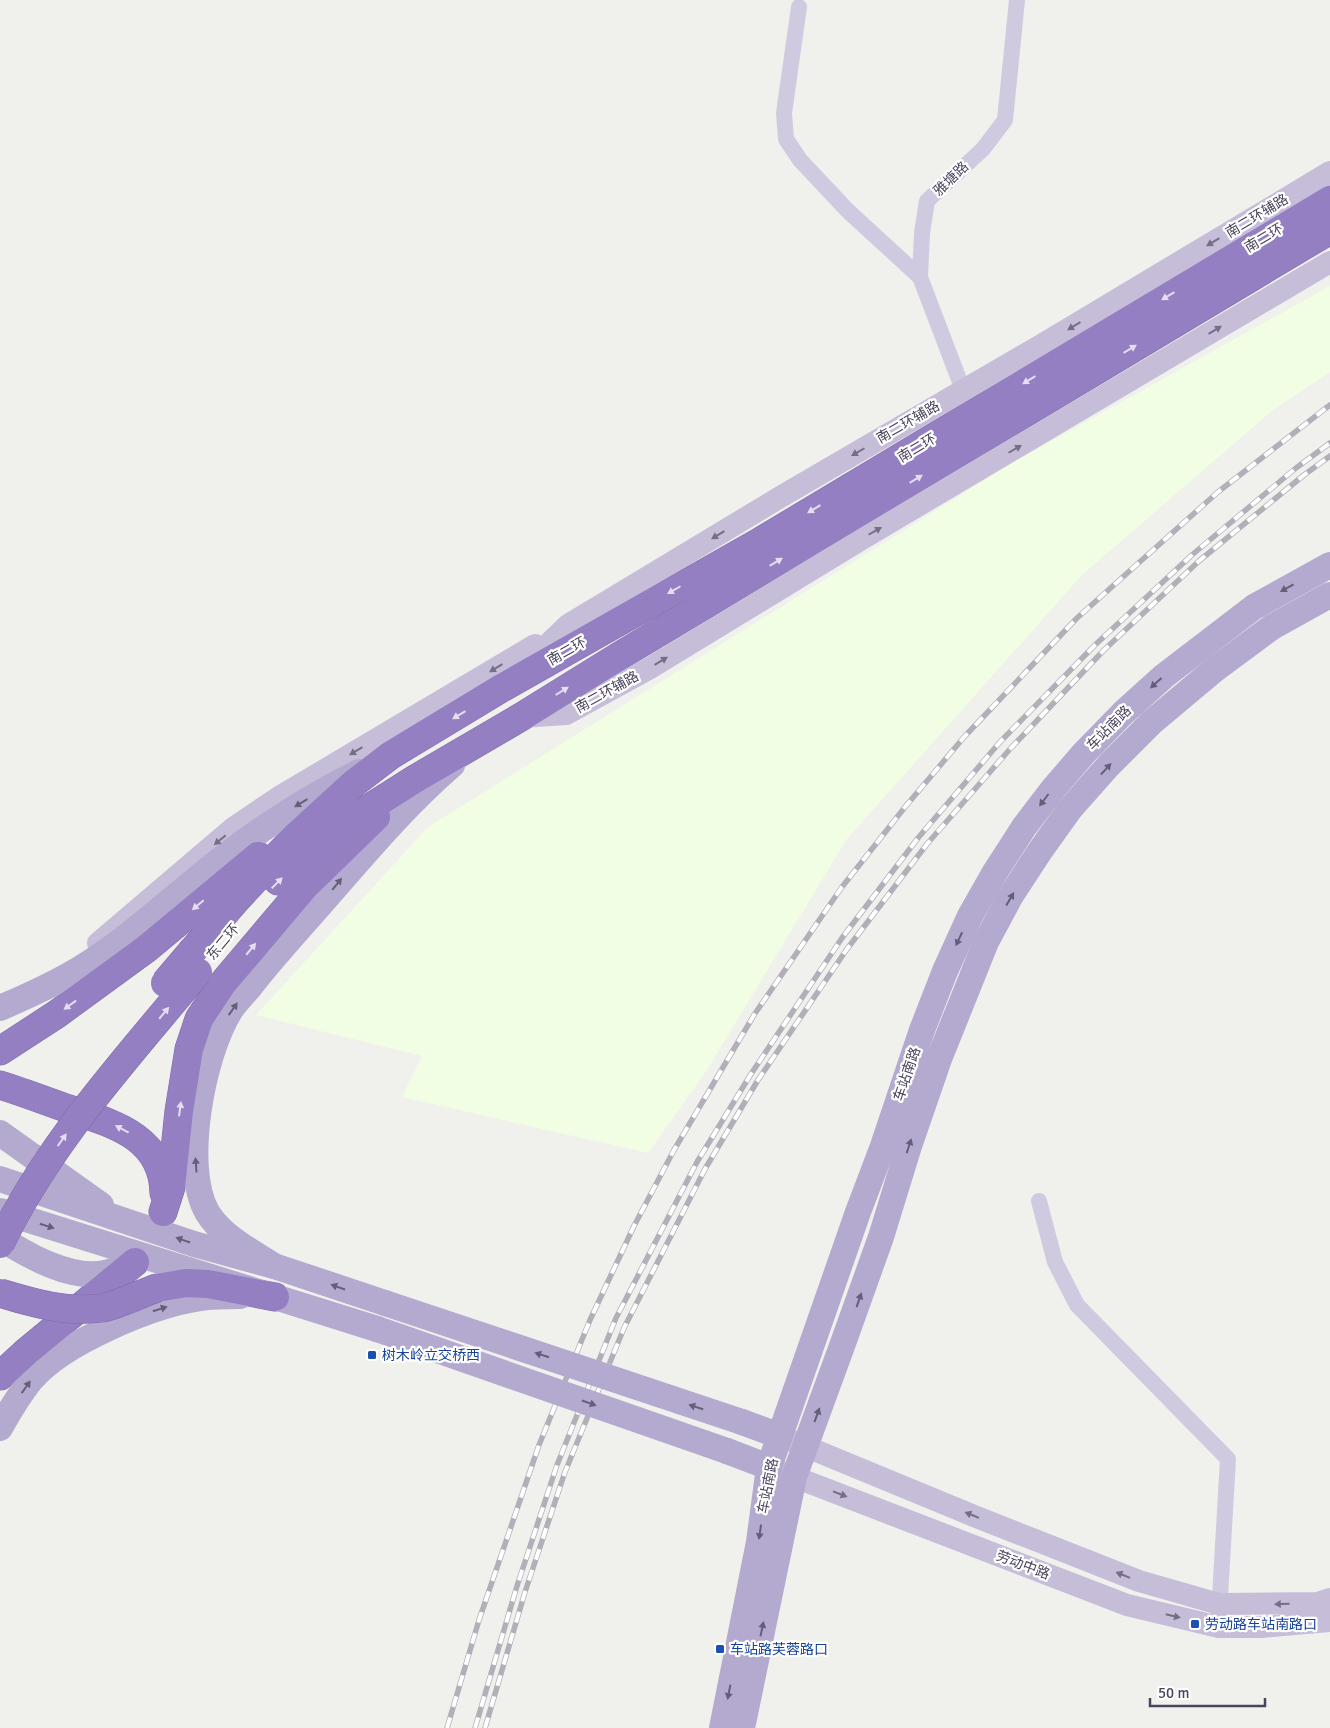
<svg xmlns="http://www.w3.org/2000/svg" width="1330" height="1728" font-family="Signika,'Noto Sans SC',sans-serif">
  <style>
    .commercial { fill: #f1fee4 }
    .lines { fill: none; stroke-linecap: round; stroke-linejoin: round }
    .highway-casing { stroke: #7f6bad; stroke-width: 29 }
    .street { stroke: #cfcadf; stroke-width: 16 }
    .secondary { stroke: #c6bdd9; stroke-width: 22 }
    .primary { stroke: #b4aacf; stroke-width: 26 }
    .highway { stroke: #937fc2; stroke-width: 28 }
    .rail-casing { stroke: #b3afb9; stroke-width: 5.5 }
    .rail { stroke: #fff; stroke-width: 4; stroke-dasharray: 11; stroke-linecap: butt }
    .highway-bridge-casing { stroke: #7f6bad; stroke-width: 29; stroke-linecap: butt }
    .primary-bridge { stroke: #b4aacf; stroke-width: 26 }
    .highway-bridge { stroke: #937fc2; stroke-width: 28 }
    .oneway { fill: #756e88 }
    .oneway2 { fill: #e4dff0 }
    .oneway3 { fill: #645e7a }
    .transit-dot { fill: #1a4fb4; stroke: #fff; stroke-width: 2 }
    .labels { text-anchor: middle; dominant-baseline: central; stroke-width: 4.5; stroke-linejoin: round; paint-order: stroke }
    .street-label { font-size: 14px; fill: #4a445d; stroke: #fff }
    .transit-label { font-size: 14px; fill: #164399; stroke: #fff; text-anchor: start }
  </style>
  <rect width="100%" height="100%" fill="#f0f0ed"/>
  <path class="commercial" d="M1330 286V372L1273 410 1083 574 846 840 707 1070 648 1153 402 1097 422 1056 256 1015 428 827 1012 463Z"/>
  <g class="lines">
    <defs>
      <g id="highway">
        <path d="M278 881 302 857 333 831 415 779 521 717 621 655 1330 230"/>
        <path d="M193 950 237 899 295 837 353 784 391 755 500 689 761 541 1330 200"/>
        <path d="M0 1051 57 1014 146 949 258 856"/>
        <path d="M0 1085C23 1092 46 1101 69 1109 114 1124 163 1137 164 1193"/>
        <path d="M163 1212 171 1187 179 1111 189 1049 199 1019 222 984 305 886 376 817"/>
        <path d="M157 1288 186 1283 208 1284 275 1297"/>
        <path d="M0 1376 26 1352 135 1262"/>
      </g>
    </defs>
    <use href="#highway" class="highway-casing"/>
    <g class="street">
      <path d="M799 7 784 113 786 139 800 160 848 211 920 277"/>
      <path d="M963 390 920 277 922 233 927 201 983 149 1005 120 1017 0"/>
      <path d="M1039 1201 1055 1262 1077 1305 1228 1459 1219 1614"/>
    </g>
    <g class="secondary">
      <path d="M521 670 568 625 782 496 1043 344 1330 172"/>
      <path d="M521 717 566 714 650 668 865 537 1330 262"/>
      <path d="M98 943 233 828 279 797 535 645"/>
      <path d="M790 1440 974 1516 1139 1581 1219 1604 1318 1603 1330 1599"/>
      <path d="M779 1471 1127 1605 1219 1627H1261L1330 1621"/>
    </g>
    <g class="primary">
      <path d="M0 1008C28 996 55 984 81 968 133 936 177 893 225 856 267 824 311 796 359 772"/>
      <path d="M0 1133 101 1205"/>
      <path d="M0 1179 194 1244 274 1266 385 1303"/>
      <path d="M0 1211 377 1329"/>
      <path d="M0 1238C29 1256 70 1280 105 1273 115 1271 125 1267 134 1263"/>
      <path d="M274 1266C251 1251 221 1236 207 1212 181 1166 203 1054 230 1011 235 1003 243 995 249 988 269 962 291 938 313 913 358 862 400 810 452 765"/>
      <path d="M742 1422 780 1436"/>
      <path d="M0 1428C9 1412 19 1395 31 1380 63 1342 153 1305 201 1298 214 1296 227 1296 240 1296"/>
      <path d="M727 1451 769 1467"/>
      <path d="M722 1728 759 1542 769 1467 858 1212 883 1146 922 1030 945 971 970 916 995 872 1024 827 1053 789 1084 753 1123 713 1164 676 1254 607 1330 565"/>
      <path d="M742 1728 794 1477 842 1346 881 1237 909 1146 939 1059 986 942 1010 897 1040 851 1070 809 1109 765 1152 722 1214 670 1272 627 1330 595"/>
    </g>
    <use href="#highway" class="highway"/>
    <defs>
      <g id="rail">
        <path d="M447 1728 479 1620 539 1445 590 1320 634 1226 674 1150 754 1015 842 887 905 807 965 736 1077 618 1218 492 1330 405"/>
        <path d="M475 1728 517 1586 557 1465 616 1318 697 1162 751 1074 842 938 918 838 1000 742 1095 645 1193 554 1296 468 1330 443"/>
        <path d="M485 1728 525 1592 565 1472 624 1328 705 1169 758 1080 847 949 927 844 1010 749 1103 651 1199 561 1304 475 1330 456"/>
      </g>
    </defs>
    <use href="#rail" class="rail-casing"/>
    <use href="#rail" class="rail"/>
    <defs>
      <g id="highway-bridge">
        <path d="M165 983 193 950"/>
        <path d="M0 1244C49 1142 127 1058 198 972"/>
        <path d="M0 1293C33 1303 67 1313 102 1308 118 1305 140 1294 157 1288"/>
      </g>
    </defs>
    <use href="#highway-bridge" class="highway-bridge-casing"/>
    <g class="primary-bridge">
      <path d="M385 1303 742 1422"/>
      <path d="M377 1329 727 1451"/>
    </g>
    <use href="#highway-bridge" class="highway-bridge"/>
  </g>
  <defs><path id="oneway-solid" d="M-6-.8H1V-3.2L6.5 0L1 3.2V.8H-6Z" transform="scale(1.25)"/></defs>
  <g class="oneway">
    <use href="#oneway-solid" transform="translate(1213 242) rotate(149)"/>
    <use href="#oneway-solid" transform="translate(1074 326) rotate(149)"/>
    <use href="#oneway-solid" transform="translate(1215 330) rotate(-31)"/>
    <use href="#oneway-solid" transform="translate(1015 449) rotate(-30)"/>
    <use href="#oneway-solid" transform="translate(858 452) rotate(150)"/>
    <use href="#oneway-solid" transform="translate(875 531) rotate(-30)"/>
    <use href="#oneway-solid" transform="translate(718 535) rotate(149)"/>
    <use href="#oneway-solid" transform="translate(661 661) rotate(-31)"/>
    <use href="#oneway-solid" transform="translate(496 668) rotate(149)"/>
    <use href="#oneway-solid" transform="translate(356 751) rotate(149)"/>
    <use href="#oneway-solid" transform="translate(220 840) rotate(140)"/>
    <use href="#oneway-solid" transform="translate(840 1494) rotate(21)"/>
    <use href="#oneway-solid" transform="translate(972 1515) rotate(-158)"/>
    <use href="#oneway-solid" transform="translate(1123 1575) rotate(-158)"/>
    <use href="#oneway-solid" transform="translate(1282 1604) rotate(178)"/>
    <use href="#oneway-solid" transform="translate(1173 1616) rotate(13)"/>
  </g>
  <g class="oneway2">
    <use href="#oneway-solid" transform="translate(1168 296) rotate(149)"/>
    <use href="#oneway-solid" transform="translate(1130 349) rotate(-31)"/>
    <use href="#oneway-solid" transform="translate(1029 380) rotate(149)"/>
    <use href="#oneway-solid" transform="translate(916 479) rotate(-31)"/>
    <use href="#oneway-solid" transform="translate(814 509) rotate(149)"/>
    <use href="#oneway-solid" transform="translate(776 562) rotate(-31)"/>
    <use href="#oneway-solid" transform="translate(674 590) rotate(150)"/>
    <use href="#oneway-solid" transform="translate(562 691) rotate(-32)"/>
    <use href="#oneway-solid" transform="translate(459 715) rotate(149)"/>
    <use href="#oneway-solid" transform="translate(277 883) rotate(-45)"/>
    <use href="#oneway-solid" transform="translate(198 905) rotate(140)"/>
    <use href="#oneway-solid" transform="translate(251 949) rotate(-50)"/>
    <use href="#oneway-solid" transform="translate(70 1005) rotate(144)"/>
    <use href="#oneway-solid" transform="translate(164 1013) rotate(-50)"/>
    <use href="#oneway-solid" transform="translate(180 1109) rotate(-82)"/>
    <use href="#oneway-solid" transform="translate(122 1129) rotate(-152)"/>
    <use href="#oneway-solid" transform="translate(62 1140) rotate(-55)"/>
  </g>
  <g class="oneway3">
    <use href="#oneway-solid" transform="translate(1287 588) rotate(151)"/>
    <use href="#oneway-solid" transform="translate(1156 683) rotate(138)"/>
    <use href="#oneway-solid" transform="translate(1106 769) rotate(-47)"/>
    <use href="#oneway-solid" transform="translate(1044 800) rotate(127)"/>
    <use href="#oneway-solid" transform="translate(301 803) rotate(149)"/>
    <use href="#oneway-solid" transform="translate(337 884) rotate(-51)"/>
    <use href="#oneway-solid" transform="translate(1010 899) rotate(-60)"/>
    <use href="#oneway-solid" transform="translate(959 939) rotate(115)"/>
    <use href="#oneway-solid" transform="translate(233 1009) rotate(-55)"/>
    <use href="#oneway-solid" transform="translate(909 1146) rotate(-72)"/>
    <use href="#oneway-solid" transform="translate(196 1165) rotate(-94)"/>
    <use href="#oneway-solid" transform="translate(47 1226) rotate(17)"/>
    <use href="#oneway-solid" transform="translate(183 1240) rotate(-161)"/>
    <use href="#oneway-solid" transform="translate(338 1287) rotate(-161)"/>
    <use href="#oneway-solid" transform="translate(859 1300) rotate(-71)"/>
    <use href="#oneway-solid" transform="translate(160 1309) rotate(-18)"/>
    <use href="#oneway-solid" transform="translate(542 1355) rotate(-162)"/>
    <use href="#oneway-solid" transform="translate(26 1387) rotate(-55)"/>
    <use href="#oneway-solid" transform="translate(589 1403) rotate(19)"/>
    <use href="#oneway-solid" transform="translate(696 1407) rotate(-162)"/>
    <use href="#oneway-solid" transform="translate(817 1415) rotate(-70)"/>
    <use href="#oneway-solid" transform="translate(760 1532) rotate(98)"/>
    <use href="#oneway-solid" transform="translate(762 1629) rotate(-78)"/>
    <use href="#oneway-solid" transform="translate(729 1692) rotate(101)"/>
  </g>
  <g class="transit-dot">
    <rect x="367" y="1350" width="10" height="10" rx="2.5"/>
    <rect x="1190" y="1619" width="10" height="10" rx="2.5"/>
    <rect x="715" y="1644" width="10" height="10" rx="2.5"/>
  </g>
  <g class="labels">
    <g class="street-label">
      <text transform="translate(951 179) rotate(-44)">雅塘路</text>
      <text transform="translate(1257 216) rotate(-31)">南二环辅路</text>
      <text transform="translate(1264 238) rotate(-31)">南二环</text>
      <text transform="translate(908 422) rotate(-30)">南二环辅路</text>
      <text transform="translate(917 448) rotate(-31)">南二环</text>
      <text transform="translate(567 651) rotate(-30)">南二环</text>
      <text transform="translate(607 692) rotate(-29)">南二环辅路</text>
      <text transform="translate(1109 728) rotate(-45)">车站南路</text>
      <text transform="translate(223 942) rotate(-50)">东二环</text>
      <text transform="translate(907 1074) rotate(-71)">车站南路</text>
      <text transform="translate(768 1486) rotate(-79)">车站南路</text>
      <text transform="translate(1023 1565) rotate(21)">劳动中路</text>
    </g>
    <g class="transit-label">
      <text x="382" y="1355">树木岭立交桥西</text>
      <text x="1205" y="1624">劳动路车站南路口</text>
      <text x="730" y="1649">车站路芙蓉路口</text>
    </g>
  </g>
  <path d="M1150 1698v8h115v-8" fill="none" stroke="#4a445d" stroke-width="2.5"/>
  <text x="1158" y="1698" font-size="15" fill="#4a445d" stroke="#ffffff" stroke-width="4" paint-order="stroke">50 m</text>
</svg>
